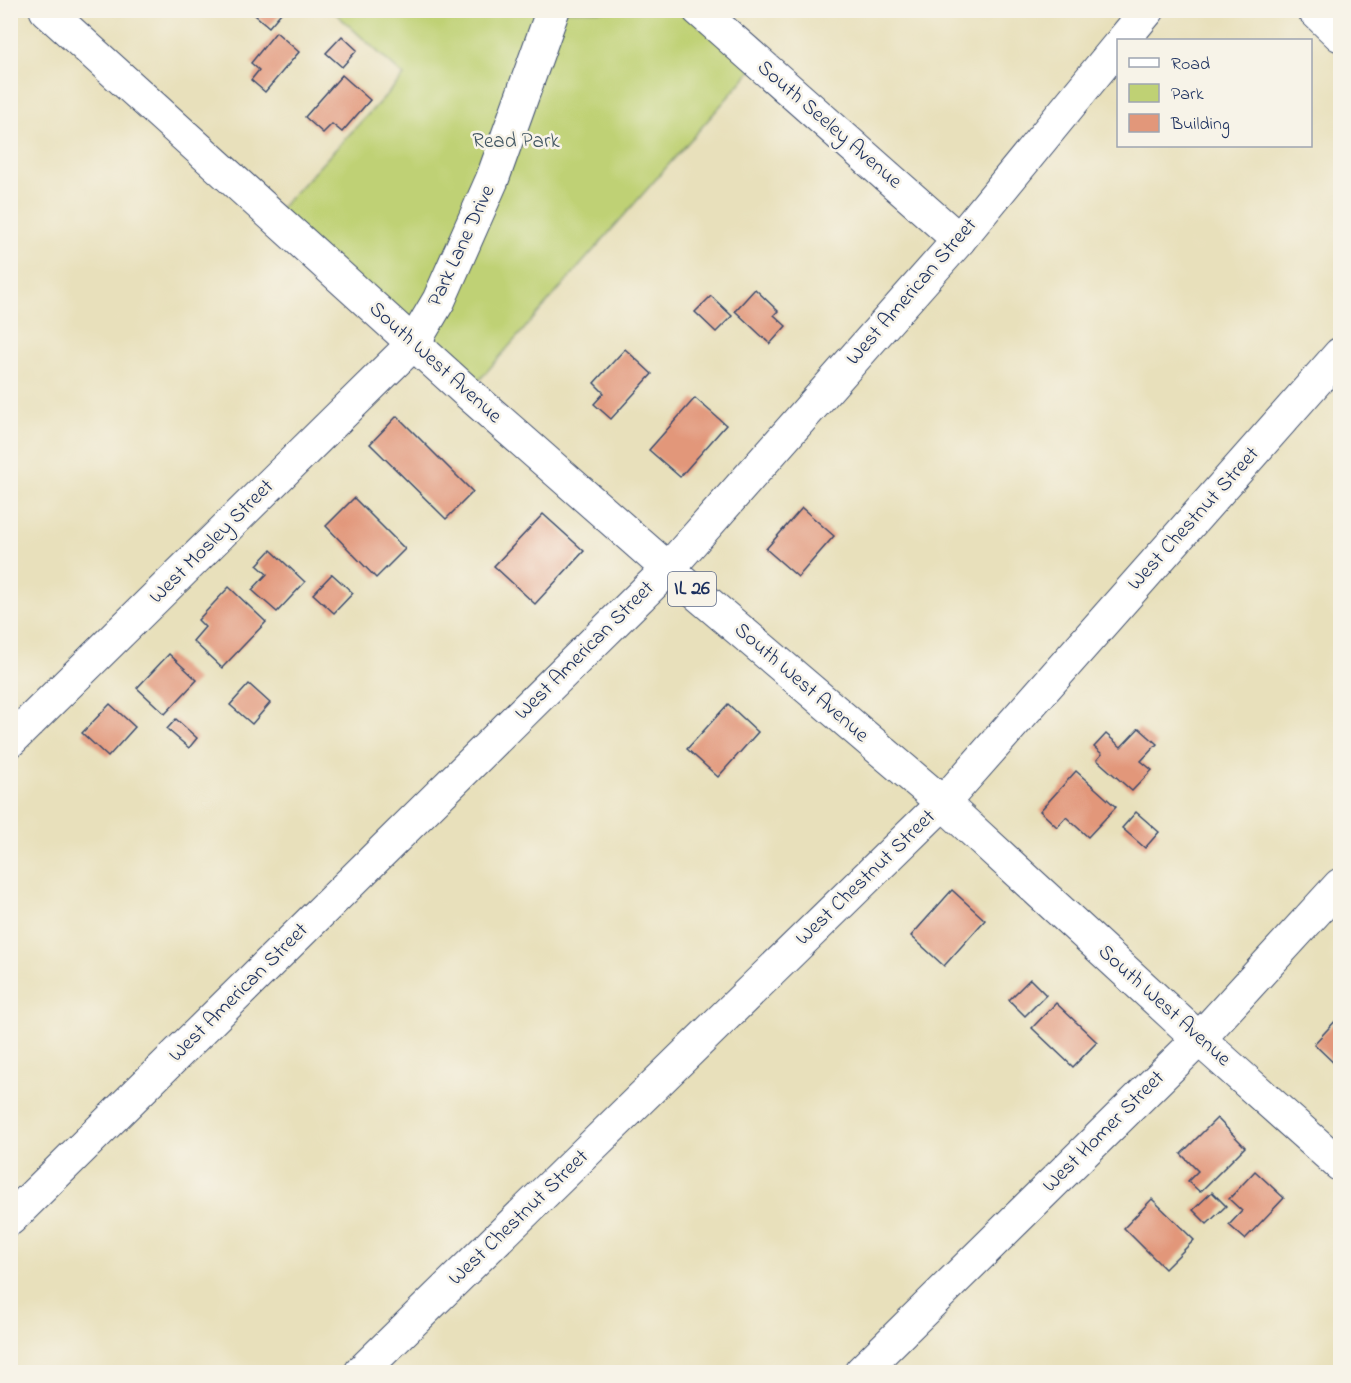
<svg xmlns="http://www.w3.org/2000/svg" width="1351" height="1383" font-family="'Indie Flower',sans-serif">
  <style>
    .green { fill: #bfd174; stroke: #6d8069; stroke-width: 1.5 }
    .building { fill: #e2977a }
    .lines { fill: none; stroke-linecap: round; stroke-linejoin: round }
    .minor-casing { stroke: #3a4a6c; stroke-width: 35 }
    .major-casing { stroke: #3a4a6c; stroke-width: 35 }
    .minor { stroke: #fff; stroke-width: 33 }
    .major { stroke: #fff; stroke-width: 33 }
    .labels { text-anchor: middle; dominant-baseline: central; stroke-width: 5; stroke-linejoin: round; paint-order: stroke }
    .shield { fill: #f7f3e8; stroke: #5d6a87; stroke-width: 1.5 }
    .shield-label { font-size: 20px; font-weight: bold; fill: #1b2f5e }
    .street-label { font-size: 21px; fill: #1b2f5e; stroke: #f7f3e8 }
    .park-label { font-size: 21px; fill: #445864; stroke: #f7f3e8 }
  </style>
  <rect width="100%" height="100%" fill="#f7f3e8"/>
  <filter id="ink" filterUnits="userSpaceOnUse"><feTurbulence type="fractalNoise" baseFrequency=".0167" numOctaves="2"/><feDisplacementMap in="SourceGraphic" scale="12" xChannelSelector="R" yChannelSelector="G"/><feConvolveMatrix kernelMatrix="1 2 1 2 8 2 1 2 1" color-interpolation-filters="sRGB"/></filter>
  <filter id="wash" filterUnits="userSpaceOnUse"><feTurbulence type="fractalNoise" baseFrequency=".008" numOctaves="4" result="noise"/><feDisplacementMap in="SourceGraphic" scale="24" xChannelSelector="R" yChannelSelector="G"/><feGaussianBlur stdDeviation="1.35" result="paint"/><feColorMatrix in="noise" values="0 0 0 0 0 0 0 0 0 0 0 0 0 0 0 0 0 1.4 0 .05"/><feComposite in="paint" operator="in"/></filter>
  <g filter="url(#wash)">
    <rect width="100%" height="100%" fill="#e8e0bb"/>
    <path class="green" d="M333 11H699L758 63 468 393 272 217 404 76Z"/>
    <g id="blocks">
      <g class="building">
        <path d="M258 10H278L281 13 269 27 255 15Z"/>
        <path d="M276 32 299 52 265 92 251 80 259 70 251 63Z"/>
        <path d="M342 36 357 50 342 67 326 53Z"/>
        <path d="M342 75 370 100 342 132 332 124 323 133 305 117Z"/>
        <path d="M755 289 778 311 774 315 786 326 770 344 735 311Z"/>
        <path d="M711 296 732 316 716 332 695 312Z"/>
        <path d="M625 349 652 374 611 419 594 404 604 393 594 383Z"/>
        <path d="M695 398 726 425 680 477 649 450Z"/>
        <path d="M397 416 473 492 446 519 370 444Z"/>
        <path d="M354 498 405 549 376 578 326 526Z"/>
        <path d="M802 508 834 536 798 577 766 549Z"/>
        <path d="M543 514 584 551 535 604 494 566Z"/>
        <path d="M271 550 305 582 277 612 252 590 267 574 257 565Z"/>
        <path d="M332 574 353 593 334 613 313 594Z"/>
        <path d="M229 587 266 622 222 668 193 641 205 627 198 620Z"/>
        <path d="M169 654 197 680 165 714 137 688Z"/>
        <path d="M249 684 270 703 252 724 230 705Z"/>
        <path d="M110 704 135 727 108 757 82 733Z"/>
        <path d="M728 704 758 732 718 777 687 749Z"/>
        <path d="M176 719 197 738 189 748 167 729Z"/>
        <path d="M1139 728 1157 744 1141 761 1152 770 1132 791 1097 760 1102 754 1094 747 1106 734 1121 747Z"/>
        <path d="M1076 771 1116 807 1088 837 1066 817 1057 827 1040 811Z"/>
        <path d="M1136 812 1159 832 1145 848 1122 828Z"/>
        <path d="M952 890 985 920 944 966 911 936Z"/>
        <path d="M1030 979 1046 995 1025 1016 1009 1000Z"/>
        <path d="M1056 1003 1097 1042 1073 1067 1032 1028Z"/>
        <path d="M1340 1016V1069L1314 1044Z"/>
        <path d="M1217 1118 1245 1147 1200 1192 1188 1181 1198 1171 1181 1154Z"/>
        <path d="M1255 1171 1284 1198 1245 1239 1229 1225 1242 1211 1229 1199Z"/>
        <path d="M1212 1192 1226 1206 1207 1224 1193 1210Z"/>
        <path d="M1152 1199 1194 1240 1165 1269 1124 1228Z"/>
      </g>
    </g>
  </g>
  <g filter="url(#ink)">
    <use href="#blocks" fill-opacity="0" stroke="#3a4a6c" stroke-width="1.5"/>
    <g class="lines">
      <defs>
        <g id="minor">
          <path d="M699 10 959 240"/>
          <path d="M1314 10 1340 35"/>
          <path d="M1123 40 1148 10"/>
          <path d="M10 741 413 344 439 300 492 180 553 10"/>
          <path d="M10 1219 668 569 959 240 1118 46"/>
          <path d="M361 1372 943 803 1340 354"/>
          <path d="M861 1372 1199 1039 1340 885"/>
        </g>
        <path id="major" d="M46 10 468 393 668 569 943 803 1199 1039 1340 1165"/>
      </defs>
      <use href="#minor" class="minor-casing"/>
      <use href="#major" class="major-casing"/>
      <use href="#minor" class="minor"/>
      <use href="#major" class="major"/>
    </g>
  </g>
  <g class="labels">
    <rect class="shield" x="668" y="572" width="48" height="34" rx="4.5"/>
    <g class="shield-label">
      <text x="692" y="589">IL 26</text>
    </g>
    <g class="street-label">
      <text transform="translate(829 125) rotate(41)">South Seeley Avenue</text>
      <text transform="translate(462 246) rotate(-65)">Park Lane Drive</text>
      <text transform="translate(912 292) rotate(-49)">West American Street</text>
      <text transform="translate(435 363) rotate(42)">South West Avenue</text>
      <text transform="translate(1194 519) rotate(-48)">West Chestnut Street</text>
      <text transform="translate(212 542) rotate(-45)">West Mosley Street</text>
      <text transform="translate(585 651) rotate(-45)">West American Street</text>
      <text transform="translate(801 683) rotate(41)">South West Avenue</text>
      <text transform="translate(866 878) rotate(-44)">West Chestnut Street</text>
      <text transform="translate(239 993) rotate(-45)">West American Street</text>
      <text transform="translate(1164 1006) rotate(42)">South West Avenue</text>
      <text transform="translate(1104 1132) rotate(-45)">West Homer Street</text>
      <text transform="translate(519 1218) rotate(-44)">West Chestnut Street</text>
    </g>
    <g class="park-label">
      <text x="516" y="142">Read Park</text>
    </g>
  </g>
  <rect width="1351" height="1383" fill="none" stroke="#f7f3e8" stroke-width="36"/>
  <rect x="1117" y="39" width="195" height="108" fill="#f7f3e8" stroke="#9fa5b1" stroke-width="1.5"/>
  <rect x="1129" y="58" width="30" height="9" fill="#ffffff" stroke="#9fa5b1" stroke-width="1.5"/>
  <text x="1171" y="69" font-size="18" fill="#1b2f5e">Road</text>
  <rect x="1129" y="84" width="30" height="18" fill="#bfd174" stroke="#9fa5b1" stroke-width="1.5"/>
  <text x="1171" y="99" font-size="18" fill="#1b2f5e">Park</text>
  <rect x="1129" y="114" width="30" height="18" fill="#e2977a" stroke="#9fa5b1" stroke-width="1.5"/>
  <text x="1171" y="129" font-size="18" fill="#1b2f5e">Building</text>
</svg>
